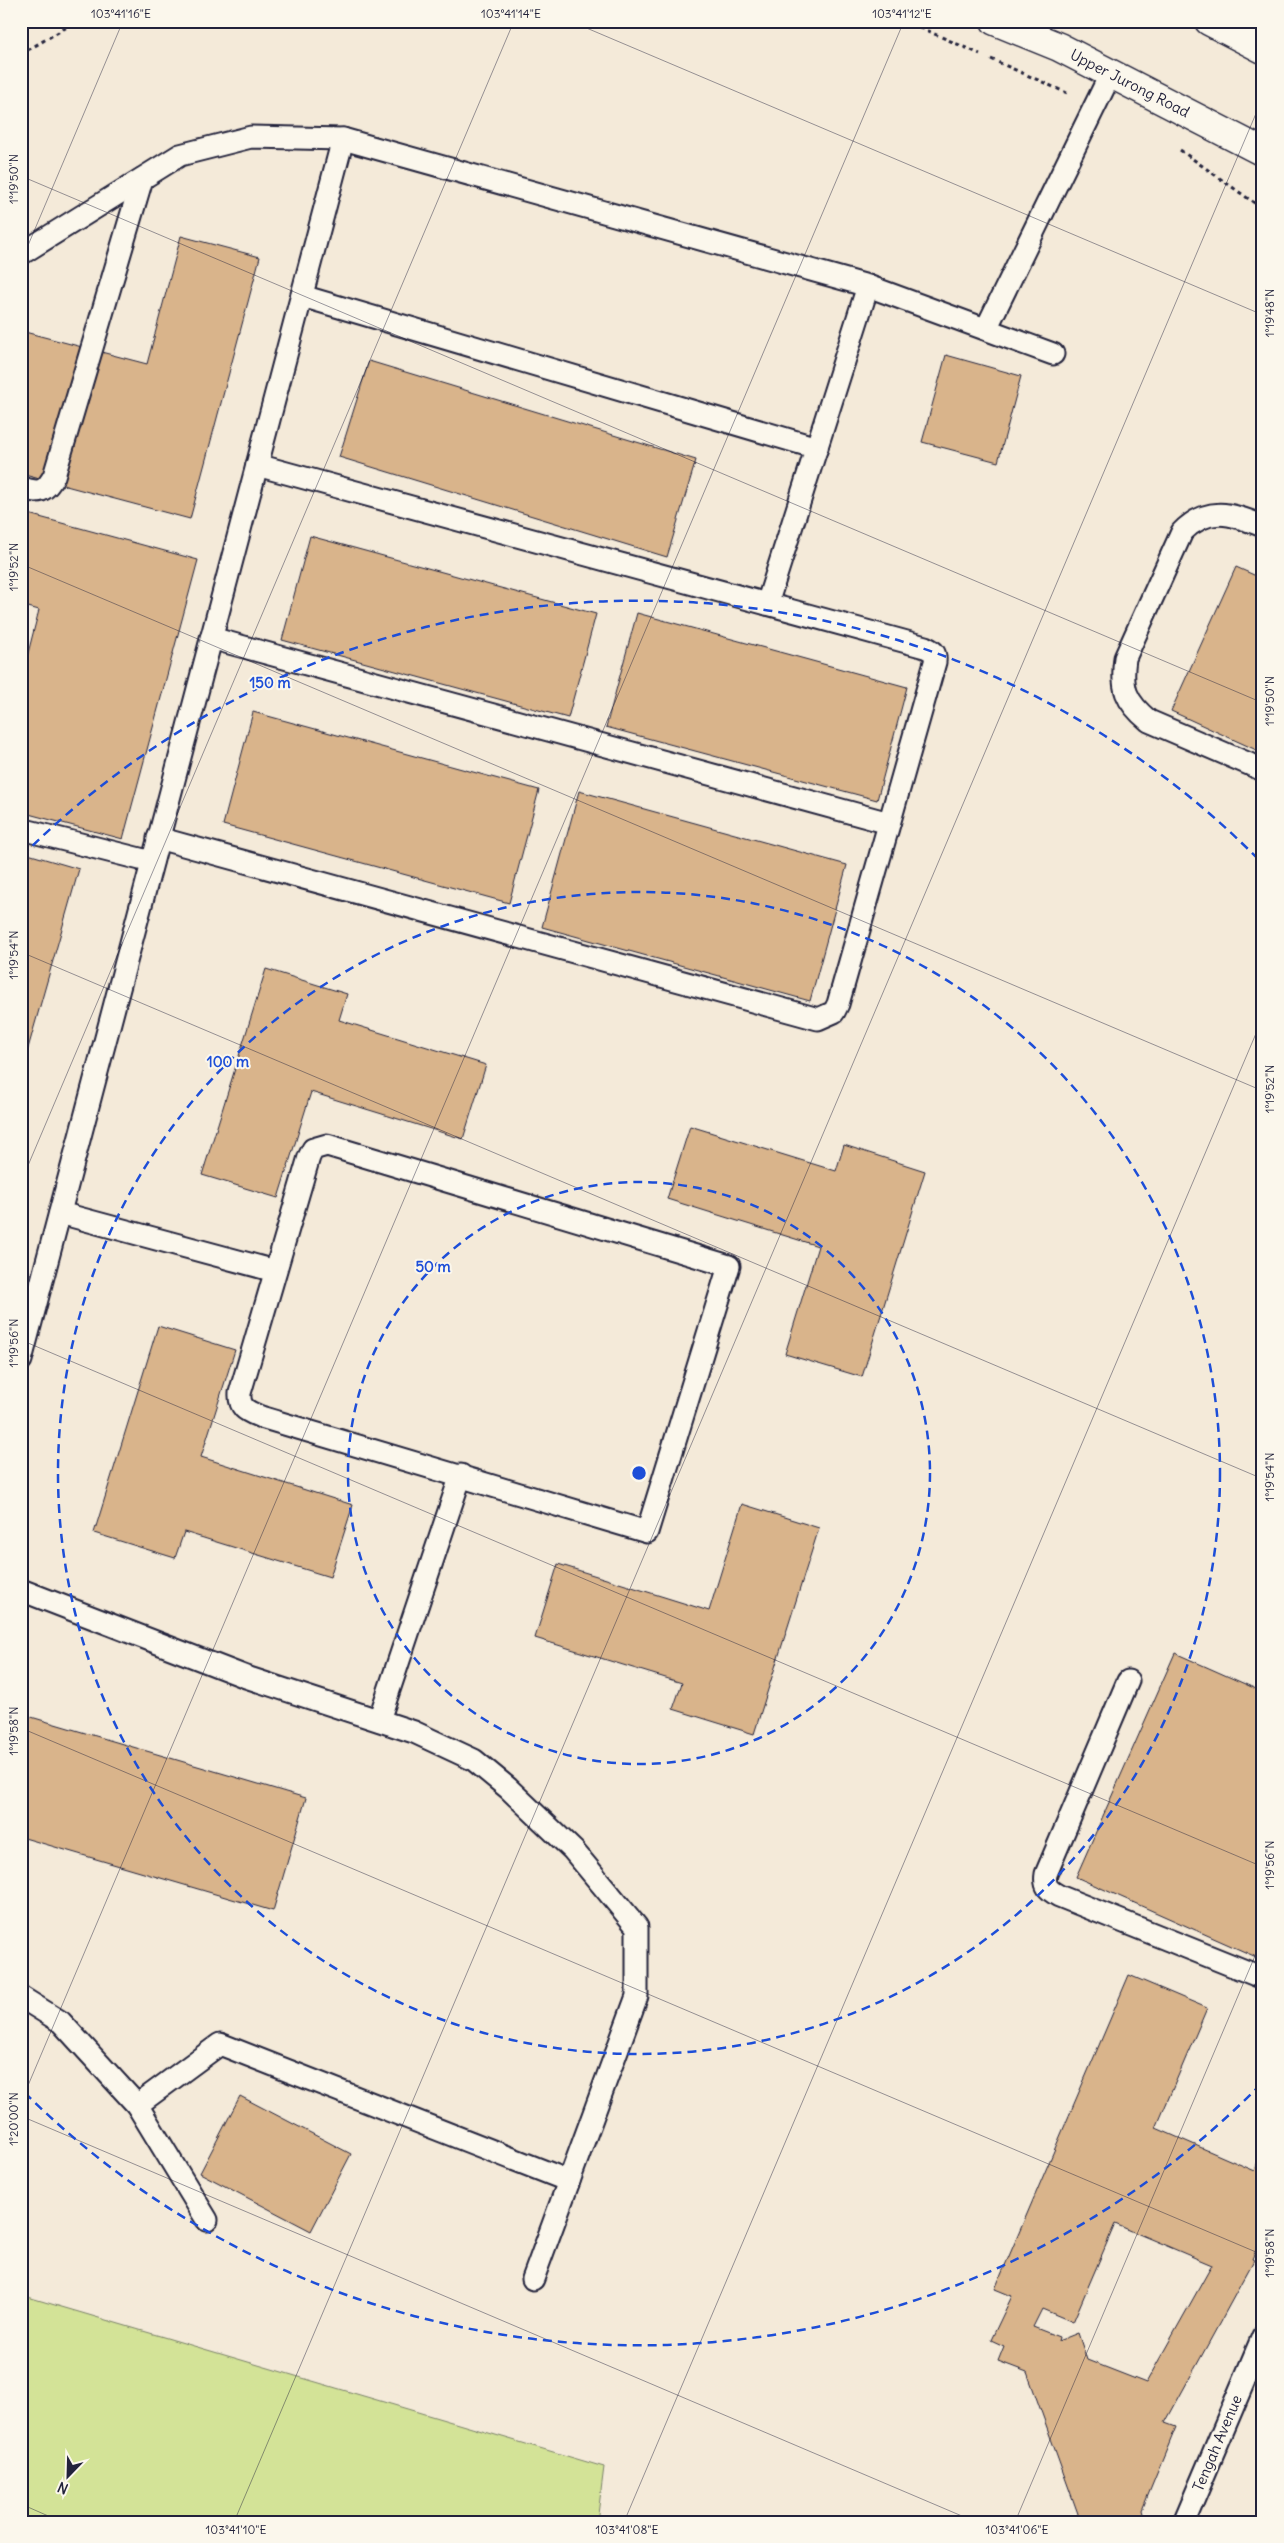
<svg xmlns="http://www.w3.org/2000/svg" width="1284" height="2543" font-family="Delius,sans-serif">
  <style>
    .grass { fill: #d3e397; stroke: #7a8269 }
    .building { fill: #d9b48b; stroke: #22223b; fill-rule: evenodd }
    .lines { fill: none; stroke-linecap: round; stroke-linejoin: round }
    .service-casing { stroke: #22223b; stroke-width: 25 }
    .primary-casing { stroke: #22223b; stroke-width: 31 }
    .path { stroke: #22223b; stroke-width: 3; stroke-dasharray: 4 4; stroke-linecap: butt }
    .service { stroke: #fbf7ec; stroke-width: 21 }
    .primary { stroke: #fbf7ec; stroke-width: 28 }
    .ticks { fill: none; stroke: #22223b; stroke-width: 1; stroke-opacity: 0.45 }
    .ring { fill: none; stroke: #1d4ed8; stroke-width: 2.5; stroke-dasharray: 9 6 }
    .labels { text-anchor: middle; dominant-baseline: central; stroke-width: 4; stroke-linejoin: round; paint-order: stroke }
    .street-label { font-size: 15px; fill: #22223b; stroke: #fbf7ec }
    .centre { fill: #1d4ed8; stroke: #fbf7ec; stroke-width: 2.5 }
    .ring-label { font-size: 15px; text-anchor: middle; font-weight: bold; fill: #1d4ed8; stroke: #fbf7ec; stroke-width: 4; stroke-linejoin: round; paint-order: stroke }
    .neatline { fill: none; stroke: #22223b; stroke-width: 2 }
    .ticks-label { font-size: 12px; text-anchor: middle; fill: #22223b }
  </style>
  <rect width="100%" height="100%" fill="#f4ead9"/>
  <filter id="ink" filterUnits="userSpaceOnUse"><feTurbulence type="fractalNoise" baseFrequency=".02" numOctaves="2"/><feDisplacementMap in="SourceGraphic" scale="10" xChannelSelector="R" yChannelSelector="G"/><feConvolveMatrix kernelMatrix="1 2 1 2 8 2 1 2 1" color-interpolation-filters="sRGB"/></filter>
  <g filter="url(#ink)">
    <path class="grass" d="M21 2295 604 2467 597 2522H21Z"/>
    <g class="building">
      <path d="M181 236 260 257 190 519 21 474V331L147 364Z"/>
      <path d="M946 355 1021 376 998 462 922 442Z"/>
      <path d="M369 361 696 460 667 557 339 457Z"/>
      <path d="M21 512 198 560 123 839 21 812V655L27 657 39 610 21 605Z"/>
      <path d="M310 536 596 614 568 718 282 640Z"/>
      <path d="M1236 567 1263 579V753L1171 711Z"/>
      <path d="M637 613 907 687 877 800 606 727Z"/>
      <path d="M253 712 539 790 509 903 223 825Z"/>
      <path d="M579 791 847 865 810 1001 542 927Z"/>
      <path d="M21 852 79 869 21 1073Z"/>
      <path d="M266 969 347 994 339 1020 486 1065 463 1139 311 1092 278 1198 202 1175Z"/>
      <path d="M690 1126 836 1171 844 1145 925 1171 862 1377 785 1354 818 1246 667 1199Z"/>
      <path d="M158 1326 235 1350 201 1457 353 1505 330 1577 184 1532 175 1558 94 1533Z"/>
      <path d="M742 1504 819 1528 754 1734 673 1709 682 1683 535 1638 558 1564 709 1611Z"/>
      <path d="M1175 1653 1263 1692V1960L1076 1877Z"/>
      <path d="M21 1714 306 1798 273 1911 21 1837Z"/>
      <path d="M1129 1975 1207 2008 1156 2128 1255 2171 1263 2144V2235L1252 2259 1254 2260 1165 2423 1176 2427 1142 2510 1144 2517 1137 2522H1081L1027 2372 998 2361 1004 2346 991 2340 1012 2296 995 2289ZM1115 2224 1212 2265 1146 2383 1087 2360 1078 2333 1058 2341 1059 2337 1033 2327 1042 2309 1073 2322Z"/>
      <path d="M240 2096 351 2154 311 2231 200 2173Z"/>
    </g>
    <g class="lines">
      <defs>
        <g id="service">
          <path d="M21 254 180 155 251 137 343 139 868 286 1053 354"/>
          <path d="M302 296 817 448"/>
          <path d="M986 329 1111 73"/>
          <path d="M21 488C40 493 44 493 54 476L142 179"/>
          <path d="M1263 526C1231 514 1209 505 1182 532L1125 658C1121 688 1125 701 1149 721L1263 770"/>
          <path d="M767 604 868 286"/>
          <path d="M211 638 889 823"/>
          <path d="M21 829 152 862"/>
          <path d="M158 838 818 1019 834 1012 838 1004 935 662C936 653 934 651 925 647L257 465"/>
          <path d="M327 1145 729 1266 647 1532 261 1417C247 1411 239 1409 240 1393L309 1157 313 1149Z"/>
          <path d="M60 1213 275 1271"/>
          <path d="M21 1360 343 139"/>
          <path d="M21 1590 246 1677 414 1732 474 1760 508 1788 573 1850 637 1927V1996L533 2279"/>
          <path d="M1128 1681 1046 1874C1044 1886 1048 1890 1059 1896L1263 1978"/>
          <path d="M379 1720 461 1475"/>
          <path d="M21 1997 61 2022 137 2105 207 2220"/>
          <path d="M137 2105 220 2044 569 2181"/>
          <path d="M1184 2522 1263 2336"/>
        </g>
        <g id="primary">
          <path d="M995 21 1059 47 1263 152"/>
          <path d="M1209 21 1263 49"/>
        </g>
      </defs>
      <use href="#service" class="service-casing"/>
      <use href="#primary" class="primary-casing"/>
      <g class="path">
        <path d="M905 21 980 54"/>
        <path d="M21 54 67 27 83 21"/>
        <path d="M991 59 1067 93"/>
        <path d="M1180 150 1263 209"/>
      </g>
      <use href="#service" class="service"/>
      <use href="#primary" class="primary"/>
    </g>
  </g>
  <path class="ticks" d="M570 21 1263 315M21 176 1263 703M21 262 123 21M21 564 1263 1091M21 952 1263 1479M21 1182 514 21M21 1340 1263 1867M21 1728 1263 2255M21 2102 904 21M21 2116 976 2522M21 2504 62 2522M234 2522 1263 97M624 2522 1263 1017M1015 2522 1263 1937"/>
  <g class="ring">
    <circle cx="639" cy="1473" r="291"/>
    <circle cx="639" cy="1473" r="581"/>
    <path d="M1261 2084A872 872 0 0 1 22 2090M22 856A872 872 0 0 1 1261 862"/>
  </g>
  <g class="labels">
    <g class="street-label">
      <text transform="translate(1130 83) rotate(27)">Upper Jurong Road</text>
      <text transform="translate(1217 2443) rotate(-67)">Tengah Avenue</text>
    </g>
  </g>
  <circle cx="639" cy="1473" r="8" class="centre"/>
  <g class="ring-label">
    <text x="270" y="688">150 m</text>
    <text x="228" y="1067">100 m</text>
    <text x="433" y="1272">50 m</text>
  </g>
  <rect width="1284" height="2543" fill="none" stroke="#fbf7ec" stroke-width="55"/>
  <g transform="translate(68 2476) rotate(203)" stroke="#fbf7ec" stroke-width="4" paint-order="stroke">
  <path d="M0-4L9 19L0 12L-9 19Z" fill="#22223b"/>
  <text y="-8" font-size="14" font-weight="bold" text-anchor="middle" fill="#22223b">N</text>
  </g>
  <rect x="28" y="28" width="1228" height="2488" class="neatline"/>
  <g class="ticks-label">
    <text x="121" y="18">103°41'16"E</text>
    <text x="511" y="18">103°41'14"E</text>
    <text x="902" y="18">103°41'12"E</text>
    <text transform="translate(14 179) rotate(-90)" y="4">1°19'50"N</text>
    <text transform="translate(1270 313) rotate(-90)" y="4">1°19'48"N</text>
    <text transform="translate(14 567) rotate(-90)" y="4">1°19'52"N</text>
    <text transform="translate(1270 701) rotate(-90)" y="4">1°19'50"N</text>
    <text transform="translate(14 955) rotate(-90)" y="4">1°19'54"N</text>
    <text transform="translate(1270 1089) rotate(-90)" y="4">1°19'52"N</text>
    <text transform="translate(14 1343) rotate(-90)" y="4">1°19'56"N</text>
    <text transform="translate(1270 1477) rotate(-90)" y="4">1°19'54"N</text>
    <text transform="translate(14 1731) rotate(-90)" y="4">1°19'58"N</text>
    <text transform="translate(1270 1865) rotate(-90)" y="4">1°19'56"N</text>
    <text transform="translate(14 2119) rotate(-90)" y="4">1°20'00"N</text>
    <text transform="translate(1270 2253) rotate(-90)" y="4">1°19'58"N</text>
    <text x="236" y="2534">103°41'10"E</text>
    <text x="627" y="2534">103°41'08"E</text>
    <text x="1017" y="2534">103°41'06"E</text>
  </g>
</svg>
